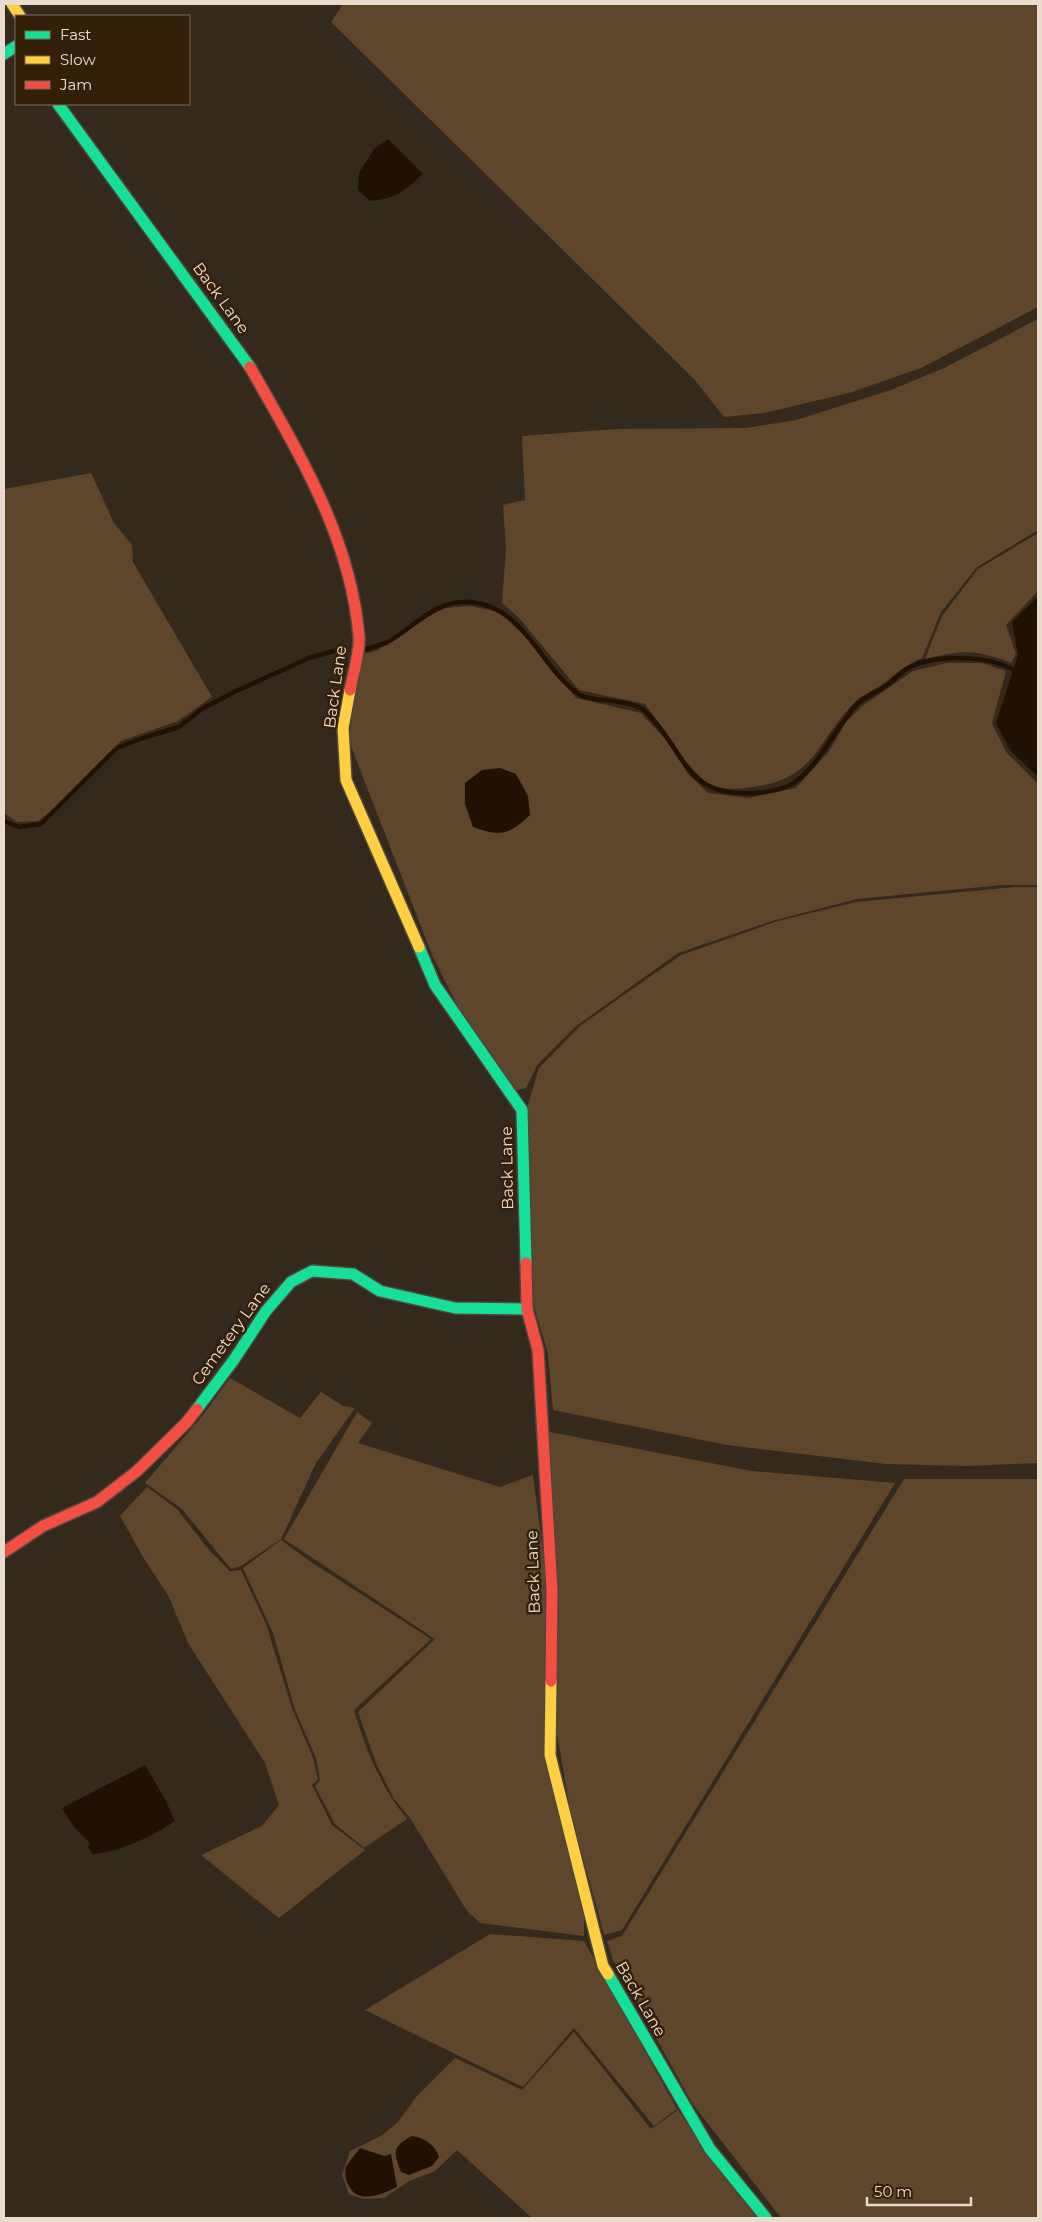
<svg xmlns="http://www.w3.org/2000/svg" width="1042" height="2222" font-family="Montserrat,sans-serif">
  <style>
    .green { fill: #5e462d }
    .water { fill: #211103 }
    .lines { fill: none; stroke-linecap: round; stroke-linejoin: round }
    .stream { stroke: #211103; stroke-width: 4.5 }
    .fast-casing { stroke: #50463d; stroke-width: 14 }
    .slow-casing { stroke: #50463d; stroke-width: 14 }
    .jam-casing { stroke: #50463d; stroke-width: 14 }
    .fast { stroke: #16e098; stroke-width: 11 }
    .slow { stroke: #ffcf43; stroke-width: 11 }
    .jam { stroke: #f24e42; stroke-width: 11 }
    .labels { text-anchor: middle; dominant-baseline: central; stroke-width: 5; stroke-linejoin: round; paint-order: stroke }
    .street-label { font-size: 16px; fill: #e9dccf; stroke: #342009 }
  </style>
  <rect width="100%" height="100%" fill="#34291d"/>
  <g class="green">
    <path d="M343 4H1038V307L921 368 852 392 765 413 724 417 694 379 331 22Z"/>
    <path d="M1038 319V530L977 567 941 612 922 658C903 666 898 673 881 685 873 691 863 694 856 701 815 742 817 779 752 787 741 789 724 790 714 786 691 777 661 725 645 704L579 690 519 618 502 603 506 550 503 505 525 500 522 436 616 429 746 428 796 420 891 390 944 368Z"/>
    <path d="M91 473 114 523 132 545 133 562 212 697 178 721 121 741 53 810 38 821 17 822 4 813V489Z"/>
    <path d="M1038 533V591L1006 625 1016 654 1011 663C974 649 964 650 925 659L942 616 978 569Z"/>
    <path d="M470 606 499 612 528 639 576 698 641 713 666 740 689 775 708 793 749 798 796 788 830 750 846 722 861 707 913 671 947 663H982L1006 671 992 723 1006 752 1038 784V885H1002L857 899 772 921 678 953 575 1027 537 1065 526 1088 514 1091 456 1003 432 955 349 741 359 655 378 650 427 617 445 608Z"/>
    <path d="M1015 887H1038V1463L967 1466 886 1464 727 1445 553 1410 548 1354 533 1303 525 1114 539 1068 581 1025 681 955 778 921 856 902Z"/>
    <path d="M230 1378 300 1418 321 1392 343 1406 355 1408 316 1463 281 1539 241 1566 231 1569 181 1508 145 1483 203 1415Z"/>
    <path d="M357 1412 372 1423 358 1443 500 1487 533 1475 548 1590 545 1737 584 1908V1936L480 1923 467 1911 410 1818 394 1799 376 1763 358 1712 435 1639 284 1539Z"/>
    <path d="M545 1431 752 1471 895 1483 622 1930 604 1935 570 1809 557 1734Z"/>
    <path d="M904 1479H1038V2218H781L692 2103 613 1960 607 1941 622 1936Z"/>
    <path d="M147 1487 177 1509 209 1550 230 1571 241 1570 266 1624 292 1708 313 1758 318 1779 312 1785 332 1825 365 1850 279 1918 201 1855 262 1826 279 1805 265 1763 188 1643 169 1597 143 1557 120 1516Z"/>
    <path d="M281 1540 308 1560 431 1639 354 1710C366 1750 380 1786 407 1819L364 1848 335 1824 315 1786 320 1780 316 1758 295 1710 273 1633 243 1568Z"/>
    <path d="M490 1934 584 1941 677 2109 654 2126 574 2028 523 2087 365 2010Z"/>
    <path d="M574 2032 651 2129 678 2110 758 2218H532L457 2150 435 2171 409 2181 384 2198 363 2199 349 2194 342 2175 350 2151 381 2136 398 2122 416 2097 455 2058 522 2090Z"/>
  </g>
  <g class="water">
    <path d="M388 139 423 174C404 191 396 199 370 201L358 190 359 173 374 149Z"/>
    <path d="M1038 596V777L1010 750 996 723 1018 655 1012 622Z"/>
    <path d="M500 768 516 774 528 796 530 815C509 835 500 837 473 827L465 804V783L482 770Z"/>
    <path d="M145 1765 166 1801 175 1821C154 1836 117 1853 92 1854L88 1847 90 1843 74 1827 62 1808Z"/>
    <path d="M412 2136C424 2138 435 2144 439 2157L432 2166 409 2175 401 2172C394 2153 391 2147 412 2136Z"/>
    <path d="M360 2148 384 2156 391 2154 397 2187C383 2194 358 2205 349 2186 346 2181 344 2174 346 2167 349 2161 356 2154 360 2148Z"/>
  </g>
  <g class="lines">
    <g class="stream">
      <path d="M367 649C373 647 380 645 386 643 414 628 435 599 470 602 524 606 538 664 577 693 590 703 624 698 642 709 647 712 652 719 656 723 685 757 688 791 740 793 754 794 782 791 794 783 821 763 834 730 856 705 864 697 877 692 886 686 893 681 898 675 905 670 932 653 989 655 1016 671"/>
      <path d="M4 821 19 827 41 824 117 748 143 738 179 727 202 709 234 692 309 658 344 648"/>
    </g>
    <defs>
      <g id="fast">
        <path d="M4 54 16 46"/>
        <path d="M58 104 250 367"/>
        <path d="M419 947 435 985 522 1110 526 1263"/>
        <path d="M197 1409 233 1361 266 1311 291 1282 312 1271 353 1274 380 1291 455 1308 527 1309"/>
        <path d="M608 1974 710 2149 766 2218"/>
      </g>
      <g id="slow">
        <path d="M12 4 20 16"/>
        <path d="M350 690 343 728 346 780 419 947"/>
        <path d="M551 1681 550 1755 603 1966 608 1974"/>
      </g>
      <g id="jam">
        <path d="M250 367C298 452 351 537 359 637 360 653 353 674 350 690"/>
        <path d="M526 1263 527 1309 538 1350 552 1591 551 1681"/>
        <path d="M4 1552 43 1526 97 1502 137 1471 186 1423 197 1409"/>
      </g>
    </defs>
    <use href="#fast" class="fast-casing"/>
    <use href="#slow" class="slow-casing"/>
    <use href="#jam" class="jam-casing"/>
    <use href="#fast" class="fast"/>
    <use href="#slow" class="slow"/>
    <use href="#jam" class="jam"/>
  </g>
  <g class="labels">
    <g class="street-label">
      <text transform="translate(221 298) rotate(54)">Back Lane</text>
      <text transform="translate(335 687) rotate(-82)">Back Lane</text>
      <text transform="translate(507 1168) rotate(-91)">Back Lane</text>
      <text transform="translate(231 1334) rotate(-54)">Cemetery Lane</text>
      <text transform="translate(533 1572) rotate(-92)">Back Lane</text>
      <text transform="translate(641 1999) rotate(60)">Back Lane</text>
    </g>
  </g>
  <rect width="1042" height="2222" fill="none" stroke="#e9dccf" stroke-width="10"/>
  <rect x="15" y="15" width="175" height="90" fill="#342009" stroke="#7c6b58"/>
  <rect x="25" y="31" width="25" height="8" fill="#16e098" stroke="#7c6b58"/>
  <text x="60" y="40" font-size="15" fill="#e9dccf">Fast</text>
  <rect x="25" y="56" width="25" height="8" fill="#ffcf43" stroke="#7c6b58"/>
  <text x="60" y="65" font-size="15" fill="#e9dccf">Slow</text>
  <rect x="25" y="81" width="25" height="8" fill="#f24e42" stroke="#7c6b58"/>
  <text x="60" y="90" font-size="15" fill="#e9dccf">Jam</text>
  <path d="M867 2197v8h104v-8" fill="none" stroke="#e9dccf" stroke-width="2.5"/>
  <text x="874" y="2197" font-size="15" fill="#e9dccf" stroke="#342009" stroke-width="4" paint-order="stroke">50 m</text>
</svg>
